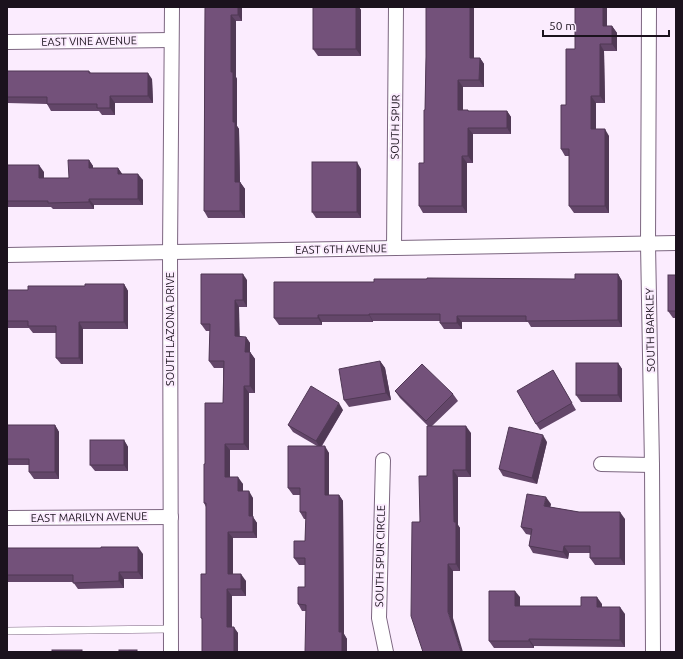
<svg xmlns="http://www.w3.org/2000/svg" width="683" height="659" font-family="Ubuntu,sans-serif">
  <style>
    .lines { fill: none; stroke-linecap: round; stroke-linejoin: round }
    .lane-casing { stroke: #7c6680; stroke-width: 8 }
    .street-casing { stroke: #7c6680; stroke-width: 16 }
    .lane { stroke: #fff; stroke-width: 7 }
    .street { stroke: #fff; stroke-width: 14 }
    .wall { fill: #634669 }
    .shaded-wall { fill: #503955 }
    .building { fill: #73517a; stroke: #503955 }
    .labels { text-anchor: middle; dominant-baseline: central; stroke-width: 4; stroke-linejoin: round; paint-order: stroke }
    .street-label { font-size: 11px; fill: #1b121d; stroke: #fbecfe }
  </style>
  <rect width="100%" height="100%" fill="#fbecfe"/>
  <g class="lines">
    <defs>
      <path id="lane" d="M7 631 171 629"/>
      <g id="street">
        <path d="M649 7 648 244 652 465 653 652"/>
        <path d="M7 42 171 40"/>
        <path d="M394 248 396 7"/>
        <path d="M7 255 676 243"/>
        <path d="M383 460 379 618 386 652"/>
        <path d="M601 464 652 465"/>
        <path d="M7 518 171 517"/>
        <path d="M171 652 170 252 172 7"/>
      </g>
    </defs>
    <use href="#lane" class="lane-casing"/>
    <use href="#street" class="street-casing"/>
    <use href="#lane" class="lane"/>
    <use href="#street" class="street"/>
  </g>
  <g class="wall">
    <path d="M205 7H242V21H236V77L237 79V126L239 129 240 182 245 189V218H208L204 211Z"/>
    <path d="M359 7 361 10V56H318L313 49Z"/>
    <path d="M474 7V58H480L484 64V87H463V110L469 111H507L511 117V134H473V163H467V213H423L419 206 424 163 426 57Z"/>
    <path d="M607 7V26H612L617 33V51H604L605 103H596V129L609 136V213H574L569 206V156H565L561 149 566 105 575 49Z"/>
    <path d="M7 71H89L91 73 152 79 153 103H115V115H102L99 111H51L47 104 7 103Z"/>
    <path d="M89 160 93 166V168H118L122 174 143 180V205H94V209H53L51 207H7V165L44 172V178H69Z"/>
    <path d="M361 169V218H316L312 212Z"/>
    <path d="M618 274 622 281V327H531L528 322H462V329H444L440 323V321H373V322H322V325H279L274 318 374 282 575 279Z"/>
    <path d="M676 275V318H673L668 311Z"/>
    <path d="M247 280V307H239V337H246L250 343V352L255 359V393H249V450H230V477L243 484V491L253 498V517L257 523V538H233V574L246 581V596H232V627L238 633V652L201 618 206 574V507L204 503 205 464 223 403V368H214L209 361 210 331H206L201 324Z"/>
    <path d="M124 284 128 291V329H83V364H61L56 358V333H33L29 328H7V290H28L85 286Z"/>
    <path d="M380 361 385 368 391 400 349 407 344 400Z"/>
    <path d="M618 363 622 369V402H581L576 395Z"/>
    <path d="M553 370 557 377 576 410 540 430 536 424Z"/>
    <path d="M395 391 453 394 458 401 432 426 471 433V477H458V525L460 528V571H453V618L412 569 427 476 428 426 400 398Z"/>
    <path d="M343 410 322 446 329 453V495H339L343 501 344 634 347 639V652L306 611H302L298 604 305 587V565H299L294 558 305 541 306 519H304L300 512V495H293L288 488 317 446 293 432 288 425Z"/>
    <path d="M7 425H55L59 432V479H34L29 472V465H7Z"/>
    <path d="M124 440 128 447V471H95L90 465Z"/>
    <path d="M547 442 537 484 503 476 499 469Z"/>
    <path d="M551 504 550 507 579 512 625 519V565H595L590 558V553H569L568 559 533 553 529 546 531 535 526 534 521 527Z"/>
    <path d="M7 548 143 554V579H124V588L78 589 73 582H7Z"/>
    <path d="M520 597V606H581L602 604V607L625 614V647L534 646V648H494L489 641Z"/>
  </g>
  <g class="shaded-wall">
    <path d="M238 7H242V21L238 15Z"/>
    <path d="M356 7H359L361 10V56L356 49Z"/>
    <path d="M470 7H474V64L470 58Z"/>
    <path d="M603 7H607V33L603 26Z"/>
    <path d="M231 15 236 21V77L237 79V126L239 129 240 189 235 182 231 72Z"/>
    <path d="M612 26 617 33V51L612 44Z"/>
    <path d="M600 44 604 51 605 103 600 96Z"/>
    <path d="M480 58 484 64V87L479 80Z"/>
    <path d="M148 73 152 79 153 103 148 96Z"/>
    <path d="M458 80 463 87V116L458 110Z"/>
    <path d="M110 96 115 103V115L110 108Z"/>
    <path d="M591 96 596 103V136L591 129Z"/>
    <path d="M507 111 511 117V134L507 128Z"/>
    <path d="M468 128 473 134V163L468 156Z"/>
    <path d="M605 129 609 136V213L605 206Z"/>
    <path d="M462 156 467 163V213L462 206Z"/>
    <path d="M89 160 93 166V175L89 168Z"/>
    <path d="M357 162 361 169V218L357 212Z"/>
    <path d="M39 165 44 172V184L39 178Z"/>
    <path d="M118 168 123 175 118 174Z"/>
    <path d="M138 174 143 180V205L138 199Z"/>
    <path d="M240 182 245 189V218L240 211Z"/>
    <path d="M89 199 94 205V209L89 202Z"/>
    <path d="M243 274 247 280V307L243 300Z"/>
    <path d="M618 274 622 281V327L618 320Z"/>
    <path d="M124 284 128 291V329L124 322Z"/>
    <path d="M235 300 239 307 240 343 235 336Z"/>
    <path d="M369 314 373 321V322L369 315Z"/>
    <path d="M318 315 322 322V325L318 318Z"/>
    <path d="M457 316 462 322V329L457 323Z"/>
    <path d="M79 322 83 329V364L79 358Z"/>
    <path d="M246 337 250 343V359L245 352Z"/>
    <path d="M250 352 255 359V393L250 386Z"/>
    <path d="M380 361 385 368 391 400 386 393Z"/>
    <path d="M618 363 622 369V402L618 395Z"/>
    <path d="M244 386 249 393V450L244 444Z"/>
    <path d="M339 403 343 410 320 448 316 441Z"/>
    <path d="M55 425 59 432V479L55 472Z"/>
    <path d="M466 426 471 433V477L466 470Z"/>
    <path d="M543 435 547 442 537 484 532 478Z"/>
    <path d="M124 440 128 447V471L124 465Z"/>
    <path d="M225 444 230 450V484L225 477Z"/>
    <path d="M325 446 329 453V501L325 495Z"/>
    <path d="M453 470 458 477V525L460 528V571L456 564 454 522Z"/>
    <path d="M238 477 243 484V498L238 491Z"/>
    <path d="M249 491 253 498V517L257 523V538L253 532 249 516Z"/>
    <path d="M339 495 343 501 344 634 347 639V652H342L339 632Z"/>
    <path d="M546 497 551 504 549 513 544 506Z"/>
    <path d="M620 512 625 519V565L620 558Z"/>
    <path d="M228 532 233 538V581L228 574Z"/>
    <path d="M564 546 569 553 568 559 563 552Z"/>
    <path d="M138 547 143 554V579L138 572Z"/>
    <path d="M448 564 453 571V618L463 652H461L448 612Z"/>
    <path d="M119 572 124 579V588L119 581Z"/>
    <path d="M241 574 246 581V596L241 589Z"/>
    <path d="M227 589 232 596V633L227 627Z"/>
    <path d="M515 591 520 597V612L515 606Z"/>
    <path d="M597 597 602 604V614L597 607Z"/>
    <path d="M620 607 625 614V647L620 640Z"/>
    <path d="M234 627 238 633V652H234Z"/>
    <path d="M529 639 534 646V648L529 641Z"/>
  </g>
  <g class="building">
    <path d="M205 7H238V15H231V72H233V122H235V182H240V211H204Z"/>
    <rect x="313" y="7" width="43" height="42"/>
    <path d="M426 7H470V58H480L479 80H458V110H468V111H507V128H468V156H462V206H419V163H424V110H425L426 57Z"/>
    <path d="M575 7H603V26H612V44H600V96H591V129H605V206H569V149H561V105H566V49H575Z"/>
    <path d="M7 71H89V73H148V96H110V108H97V104H47V97H7Z"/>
    <path d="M68 160H89V168H118V174H138V199H89V202L48 203V201H7V165H39V178H69Z"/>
    <rect x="312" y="162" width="45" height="50"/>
    <path d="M201 274H243V300H235V336L246 337 245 352H250V386H244V444H225V477H238V491H249V516H253V532H228V574H241V589H227V627H234V652H202V618H201V574H206V503H204V464H205V403H223L224 361H209L210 324H201Z"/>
    <path d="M575 274H618V320L526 321V316H457V323H440V314H369V315H318V318H274V282H374V279H427V278L575 279Z"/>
    <rect x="668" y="275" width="8" height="36"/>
    <path d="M85 284H124V322H79V358H56V326H28V321H7V290H28V286H85Z"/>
    <path d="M380 361 386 393 344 400 339 369Z"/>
    <rect x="576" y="363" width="42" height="32"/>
    <path d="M422 364 453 394 426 421 395 391Z"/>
    <path d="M553 370 572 403 536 424 517 391Z"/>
    <path d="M311 386 339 403 316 441 288 425Z"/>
    <path d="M7 425H55V472H29V459H7Z"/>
    <path d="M427 426H466V470H453L454 522H456V564H448V612L461 652H423L411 616 412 522H420L419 476H427Z"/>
    <path d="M509 427 543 435 532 478 499 469Z"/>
    <rect x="90" y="440" width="34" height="25"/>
    <path d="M288 446H325V495H339V632H342V652H305L306 605 298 604V587H305V558H294V541H305L306 512H300V488H288Z"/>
    <path d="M527 494 546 497 544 506 579 512H620V558H590V546H564L563 552 529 546 532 529 521 527Z"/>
    <path d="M101 547H138V572H119V581L73 583V575H7V548H101Z"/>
    <path d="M489 591H515V606H581V597H597V607H620V640L529 639V641H489Z"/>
    <rect x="52" y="650" width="30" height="2"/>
    <rect x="119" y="650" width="18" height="2"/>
  </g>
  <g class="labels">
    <g class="street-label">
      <text transform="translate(89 41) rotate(-1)">EAST VINE AVENUE</text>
      <text transform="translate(395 127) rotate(-89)">SOUTH SPUR</text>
      <text transform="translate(341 249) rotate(-1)">EAST 6TH AVENUE</text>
      <text transform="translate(170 329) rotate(-90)">SOUTH LAZONA DRIVE</text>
      <text transform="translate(650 330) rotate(-91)">SOUTH BARKLEY</text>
      <text transform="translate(89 517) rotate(-1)">EAST MARILYN AVENUE</text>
      <text transform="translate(380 556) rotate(-89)">SOUTH SPUR CIRCLE</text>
    </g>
  </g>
  <rect width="683" height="659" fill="none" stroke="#1b121d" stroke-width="16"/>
  <path d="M543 30v6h126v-6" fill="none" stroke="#1b121d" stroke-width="2"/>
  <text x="549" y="30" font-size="12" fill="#1b121d" stroke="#fbecfe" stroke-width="3" paint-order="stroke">50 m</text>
</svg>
